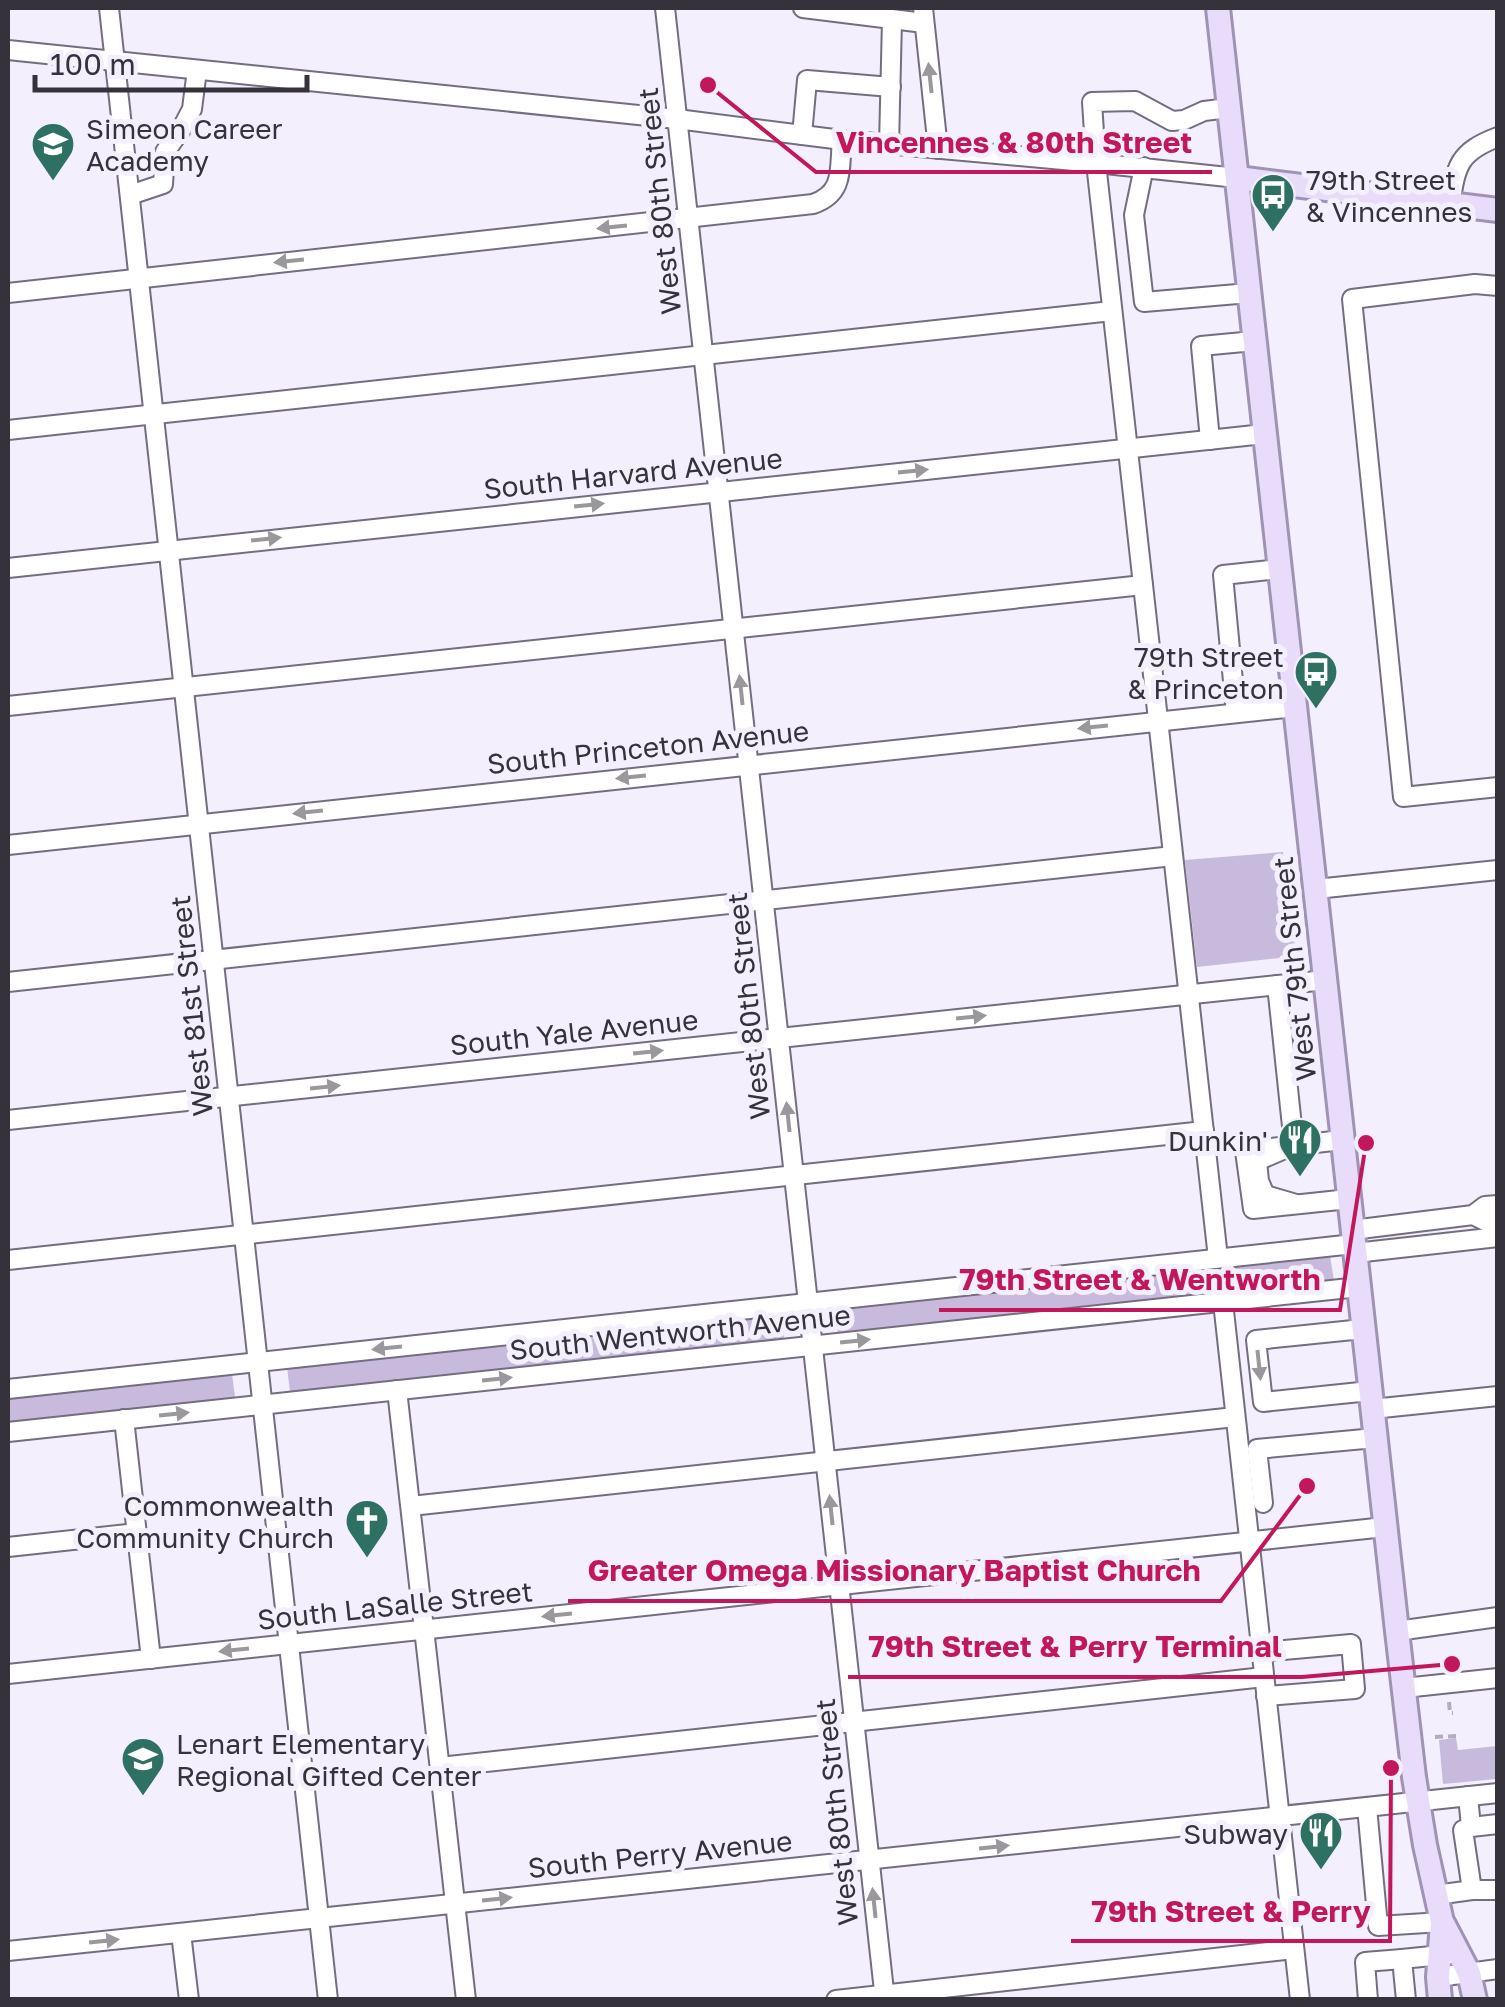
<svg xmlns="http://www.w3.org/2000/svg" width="1505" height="2007" font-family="'Golos Text',sans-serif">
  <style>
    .green { fill: #c8badd }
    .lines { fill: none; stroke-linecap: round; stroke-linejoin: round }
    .minor-casing { stroke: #746d7f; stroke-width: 22 }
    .major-casing { stroke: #a092b5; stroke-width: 28 }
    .path { stroke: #b2adb8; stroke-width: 4; stroke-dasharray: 8 5; stroke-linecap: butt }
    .minor { stroke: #fff; stroke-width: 18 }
    .major { stroke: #e8dcfa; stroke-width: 22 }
    .oneway { fill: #9a989d }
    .labels { text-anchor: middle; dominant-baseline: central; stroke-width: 10; stroke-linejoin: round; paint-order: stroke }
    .poi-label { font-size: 28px; fill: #36323b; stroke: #f4effc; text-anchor: end }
    .street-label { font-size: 28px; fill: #36323b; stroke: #f4effc }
    .leader { fill: none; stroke: #c2185b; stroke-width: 4 }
    .callout-dot { fill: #c2185b; stroke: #f4effc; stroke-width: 4 }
    .callout-label { font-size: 30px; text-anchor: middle; font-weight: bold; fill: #c2185b; stroke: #f4effc; stroke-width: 10; stroke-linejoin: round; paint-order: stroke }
  </style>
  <rect width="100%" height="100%" fill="#f4effc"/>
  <g class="green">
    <path d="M1283 852 1297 956 1197 967 1185 860Z"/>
    <path d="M1330 1256 1334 1281 838 1335 835 1308Z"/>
    <path d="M781 1314 784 1339 290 1392 287 1367Z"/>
    <path d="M232 1374 235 1397 8 1423V1399Z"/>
    <path d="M1456 1738 1458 1750 1497 1746V1779L1443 1784 1439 1740Z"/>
  </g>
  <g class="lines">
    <defs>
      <g id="minor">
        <path d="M109 8 328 2000"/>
        <path d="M665 8 885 2000"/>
        <path d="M803 8 924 23"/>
        <path d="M923 8 938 149"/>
        <path d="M8 50 677 119 842 140 1096 163 1237 178"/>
        <path d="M802 135 807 80 891 87"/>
        <path d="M889 145 892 20"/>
        <path d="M1144 167 1134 215 1144 302 1249 293"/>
        <path d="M130 195 163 184 165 152 182 128 192 109 197 70"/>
        <path d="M1450 205C1456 166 1458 152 1498 137"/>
        <path d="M1498 286 1475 284 1352 299 1403 797 1498 787"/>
        <path d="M8 293 813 204C845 193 839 169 842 140"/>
        <path d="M8 430 1112 311"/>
        <path d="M1210 440 1201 346 1254 341"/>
        <path d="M8 568 1264 434"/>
        <path d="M8 706 1143 585"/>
        <path d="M1236 713 1223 575 1279 569"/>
        <path d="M8 845 1295 707"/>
        <path d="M1316 889 1498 870"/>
        <path d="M8 982 1173 856"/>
        <path d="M1277 985 1294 1145 1257 1161 1259 1181 1265 1195 1296 1204"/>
        <path d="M8 1120 1325 980"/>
        <path d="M1342 1140 1245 1151 1253 1209 1349 1199"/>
        <path d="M1473 1215 1487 1222 1498 1221"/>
        <path d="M1352 1230 1473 1215 1485 1206 1498 1205"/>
        <path d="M1355 1253 1498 1237"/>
        <path d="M1218 1258 1096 163 1092 102 1135 101 1172 121 1184 120 1204 111 1229 108"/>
        <path d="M8 1260 1204 1131"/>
        <path d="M1223 1302 1300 2000"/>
        <path d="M1363 1329 1256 1340 1263 1402 1370 1391"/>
        <path d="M8 1389 1354 1244"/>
        <path d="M397 1390 466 2000"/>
        <path d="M1372 1409 1498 1396"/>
        <path d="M124 1419 151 1659"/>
        <path d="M8 1432 1359 1287"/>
        <path d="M1263 1503 1257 1449 1375 1438"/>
        <path d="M411 1506 1235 1417"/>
        <path d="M8 1547 137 1533"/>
        <path d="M1397 1631 1498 1617"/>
        <path d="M1261 1652 1351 1644 1355 1689 1266 1696"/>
        <path d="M8 1674 1385 1527"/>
        <path d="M1404 1688 1498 1678"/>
        <path d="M440 1767 1264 1677"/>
        <path d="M1367 1807 1378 1926 1442 1922"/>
        <path d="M1471 1827 1498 1824"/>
        <path d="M1472 1890H1498"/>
        <path d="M1436 1895 1472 1890 1463 1830 1471 1827 1468 1796"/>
        <path d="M181 1933 189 2000"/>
        <path d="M8 1951 1498 1793"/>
        <path d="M1438 1977 1498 1969"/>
        <path d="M836 2000 1294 1949"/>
        <path d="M1368 2000 1365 1962 1402 1959"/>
        <path d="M1406 2000 1402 1959 1451 1954"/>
      </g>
      <g id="major">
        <path d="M1218 8 1397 1631 1414 1777 1425 1845 1442 1922 1438 1977 1440 2000"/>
        <path d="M1237 178 1498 210"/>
        <path d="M1444 1925 1469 1973 1475 2000"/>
      </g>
    </defs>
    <use href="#minor" class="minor-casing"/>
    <use href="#major" class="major-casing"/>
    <g class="path">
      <path d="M1449 1702 1450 1713H1453"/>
      <path d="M1435 1737 1456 1736"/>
    </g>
    <use href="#minor" class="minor"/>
    <use href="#major" class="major"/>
  </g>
  <defs><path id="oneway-solid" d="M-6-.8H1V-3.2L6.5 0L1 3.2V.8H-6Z" transform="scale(2.5)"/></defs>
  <g class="oneway">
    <use href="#oneway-solid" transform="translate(930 78) rotate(-96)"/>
    <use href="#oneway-solid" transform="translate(612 227) rotate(174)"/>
    <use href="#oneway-solid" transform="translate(289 261) rotate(174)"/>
    <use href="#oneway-solid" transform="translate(913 471) rotate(-6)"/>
    <use href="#oneway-solid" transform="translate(589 505) rotate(-6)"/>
    <use href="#oneway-solid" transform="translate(266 539) rotate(-6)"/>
    <use href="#oneway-solid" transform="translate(741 690) rotate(-96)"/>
    <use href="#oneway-solid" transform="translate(1093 727) rotate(174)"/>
    <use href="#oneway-solid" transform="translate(631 777) rotate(174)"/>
    <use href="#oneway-solid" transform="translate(308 812) rotate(174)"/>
    <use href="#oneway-solid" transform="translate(971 1017) rotate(-6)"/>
    <use href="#oneway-solid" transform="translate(648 1052) rotate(-6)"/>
    <use href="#oneway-solid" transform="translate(325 1087) rotate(-6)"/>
    <use href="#oneway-solid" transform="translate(788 1117) rotate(-96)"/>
    <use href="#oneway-solid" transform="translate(855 1341) rotate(-6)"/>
    <use href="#oneway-solid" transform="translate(387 1348) rotate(174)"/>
    <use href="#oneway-solid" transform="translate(1259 1365) rotate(84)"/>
    <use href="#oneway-solid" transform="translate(497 1379) rotate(-6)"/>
    <use href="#oneway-solid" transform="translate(174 1414) rotate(-6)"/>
    <use href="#oneway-solid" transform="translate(831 1510) rotate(-96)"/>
    <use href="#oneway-solid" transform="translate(557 1615) rotate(174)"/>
    <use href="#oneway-solid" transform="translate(234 1650) rotate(174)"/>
    <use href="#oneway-solid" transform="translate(994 1847) rotate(-6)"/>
    <use href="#oneway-solid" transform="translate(497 1899) rotate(-6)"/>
    <use href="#oneway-solid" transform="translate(874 1903) rotate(-96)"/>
    <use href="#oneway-solid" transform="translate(104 1941) rotate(-6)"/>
  </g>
  <defs>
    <symbol id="school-pin" viewBox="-11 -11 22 30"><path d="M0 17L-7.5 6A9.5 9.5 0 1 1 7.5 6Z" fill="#2e7162" stroke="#f4effc"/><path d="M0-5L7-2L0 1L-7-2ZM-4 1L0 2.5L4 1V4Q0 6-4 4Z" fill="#fff"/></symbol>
    <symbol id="bus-pin" viewBox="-11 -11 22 30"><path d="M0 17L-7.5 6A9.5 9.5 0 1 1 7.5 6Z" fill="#2e7162" stroke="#f4effc"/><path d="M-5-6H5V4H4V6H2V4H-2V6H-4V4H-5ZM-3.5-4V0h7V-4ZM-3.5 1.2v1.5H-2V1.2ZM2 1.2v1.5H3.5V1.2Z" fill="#fff"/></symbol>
    <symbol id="restaurant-pin" viewBox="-11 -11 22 30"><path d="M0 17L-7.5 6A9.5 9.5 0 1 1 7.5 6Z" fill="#2e7162" stroke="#f4effc"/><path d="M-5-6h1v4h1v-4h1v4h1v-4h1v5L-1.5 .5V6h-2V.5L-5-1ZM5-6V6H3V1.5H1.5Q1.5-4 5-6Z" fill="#fff"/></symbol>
    <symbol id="church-pin" viewBox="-11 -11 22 30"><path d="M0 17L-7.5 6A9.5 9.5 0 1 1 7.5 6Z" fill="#2e7162" stroke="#f4effc"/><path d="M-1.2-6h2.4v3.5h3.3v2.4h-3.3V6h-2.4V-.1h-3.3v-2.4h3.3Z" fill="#fff"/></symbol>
  </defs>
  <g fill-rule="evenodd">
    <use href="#school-pin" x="28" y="119" width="50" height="68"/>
    <use href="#bus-pin" x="1248" y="170" width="50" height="68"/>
    <use href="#bus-pin" x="1291" y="647" width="50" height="68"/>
    <use href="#restaurant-pin" x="1275" y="1115" width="50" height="68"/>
    <use href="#church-pin" x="342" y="1496" width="50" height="68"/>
    <use href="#school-pin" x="118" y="1734" width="50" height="68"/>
    <use href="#restaurant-pin" x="1296" y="1808" width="50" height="68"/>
  </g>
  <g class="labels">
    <g class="poi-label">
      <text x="86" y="128" text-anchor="start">Simeon Career<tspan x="86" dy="32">Academy</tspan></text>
      <text x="1306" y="179" text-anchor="start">79th Street<tspan x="1306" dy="32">&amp; Vincennes</tspan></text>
      <text x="1284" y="656">79th Street<tspan x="1284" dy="32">&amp; Princeton</tspan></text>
      <text x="1268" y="1140">Dunkin'</text>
      <text x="334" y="1505">Commonwealth<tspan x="334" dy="32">Community Church</tspan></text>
      <text x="176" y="1743" text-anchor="start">Lenart Elementary<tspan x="176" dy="32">Regional Gifted Center</tspan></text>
      <text x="1288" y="1833">Subway</text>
    </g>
    <g class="street-label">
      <text transform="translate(659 201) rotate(-96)">West 80th Street</text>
      <text transform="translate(633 473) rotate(-6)">South Harvard Avenue</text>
      <text transform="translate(648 747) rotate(-6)">South Princeton Avenue</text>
      <text transform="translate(1294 969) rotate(-96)">West 79th Street</text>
      <text transform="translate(191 1006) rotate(-96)">West 81st Street</text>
      <text transform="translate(748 1006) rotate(-96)">West 80th Street</text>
      <text transform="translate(574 1032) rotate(-6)">South Yale Avenue</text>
      <text transform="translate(680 1332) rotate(-6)">South Wentworth Avenue</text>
      <text transform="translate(395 1605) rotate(-6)">South LaSalle Street</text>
      <text transform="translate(836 1812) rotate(-96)">West 80th Street</text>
      <text transform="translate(660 1854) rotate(-6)">South Perry Avenue</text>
    </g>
  </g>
  <path class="leader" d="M708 85L816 172H1212M1366 1143L1340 1310H939M1307 1486L1221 1601H568M1452 1664L1302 1677H848M1391 1768L1390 1941H1071"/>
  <g class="callout-dot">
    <circle cx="708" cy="85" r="10"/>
    <circle cx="1366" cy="1143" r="10"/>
    <circle cx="1307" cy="1486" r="10"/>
    <circle cx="1452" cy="1664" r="10"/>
    <circle cx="1391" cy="1768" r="10"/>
  </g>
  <g class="callout-label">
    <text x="1014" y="153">Vincennes &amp; 80th Street</text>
    <text x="1140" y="1290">79th Street &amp; Wentworth</text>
    <text x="894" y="1581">Greater Omega Missionary Baptist Church</text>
    <text x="1075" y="1657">79th Street &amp; Perry Terminal</text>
    <text x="1231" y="1922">79th Street &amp; Perry</text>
  </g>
  <rect width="1505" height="2007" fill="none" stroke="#36323b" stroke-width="20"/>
  <path d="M35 75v15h272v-15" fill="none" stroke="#36323b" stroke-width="5"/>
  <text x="50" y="75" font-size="30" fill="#36323b" stroke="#f4effc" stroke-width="8" paint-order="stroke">100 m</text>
</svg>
